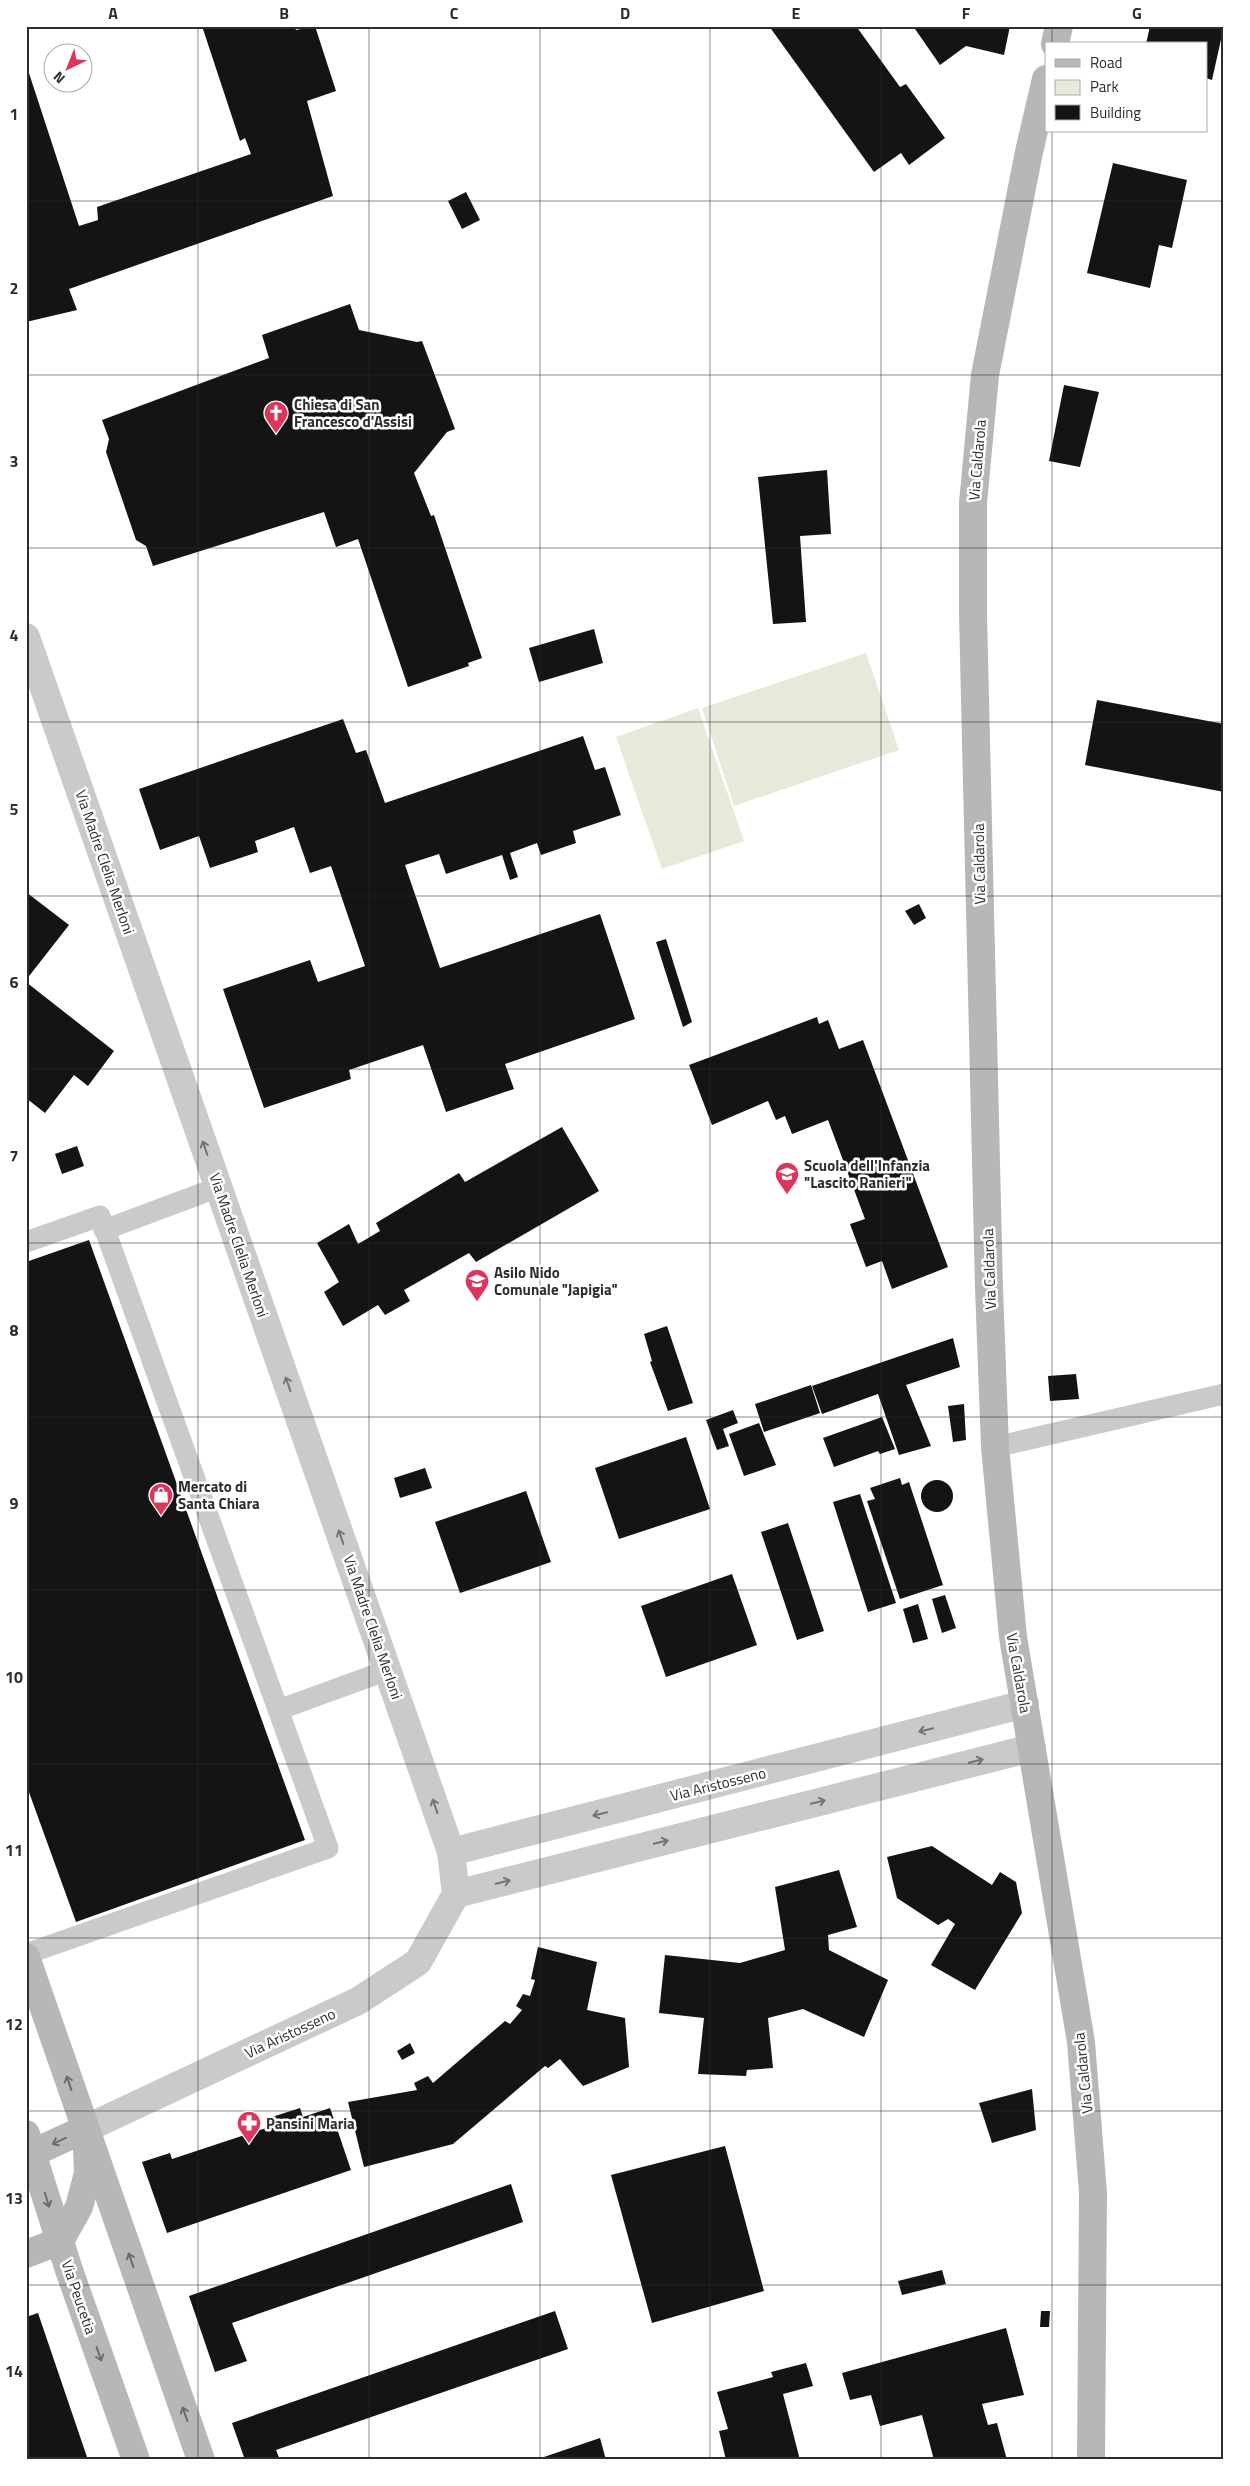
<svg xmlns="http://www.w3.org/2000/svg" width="1250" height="2486" font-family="'Titillium Web',sans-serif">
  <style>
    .green { fill: #e5eadb }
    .building { fill: #141414 }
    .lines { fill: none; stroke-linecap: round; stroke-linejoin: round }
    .lane { stroke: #cacaca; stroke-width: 21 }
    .street { stroke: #cacaca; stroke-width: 28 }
    .secondary { stroke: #b7b7b7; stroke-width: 28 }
    .oneway { stroke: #747474 }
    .oneway2 { stroke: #6b6b6b }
    .grid { fill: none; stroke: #2d2d2d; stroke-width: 1; stroke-opacity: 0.55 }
    .labels { text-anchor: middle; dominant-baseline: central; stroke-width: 5; stroke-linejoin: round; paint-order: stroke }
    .poi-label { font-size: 15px; font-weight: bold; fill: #2d2d2d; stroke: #fff; text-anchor: start }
    .street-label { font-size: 15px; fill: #2d2d2d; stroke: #fff }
    .neatline { fill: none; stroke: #2d2d2d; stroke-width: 2 }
    .grid-label { font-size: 16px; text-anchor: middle; font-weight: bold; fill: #2d2d2d }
  </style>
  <rect width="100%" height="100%" fill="#fff"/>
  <g class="green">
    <path d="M866 653 899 750 734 806 702 708Z"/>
    <path d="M698 708 744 841 662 869 616 737Z"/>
  </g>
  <g class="building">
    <path d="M202 26H294L296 30 315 26 336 91 307 101 333 196 69 289 77 310 26 322V64L79 226 98 220 97 207 251 154 245 138 240 141Z"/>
    <path d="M769 26H856L900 87 906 84 945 138 909 165 901 153 874 172Z"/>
    <path d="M913 26H1010L1004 55 966 46 940 65Z"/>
    <path d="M1150 26H1224L1212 80 1206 78V44H1146Z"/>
    <path d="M1113 163 1187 180 1172 248 1159 245 1150 288 1087 273Z"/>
    <path d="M466 192 480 220 462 229 448 201Z"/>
    <path d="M350 304 359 330 417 342 422 341 455 429 447 432 414 473 431 516 434 515 482 658 468 663 469 666 408 687 358 539 336 547 324 512 153 566 146 546 136 540 106 452 109 439 102 420 269 358 262 335Z"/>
    <path d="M1064 385 1099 392 1080 467 1049 461Z"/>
    <path d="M827 470 831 534 800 536 806 622 773 624 758 477Z"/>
    <path d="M594 629 603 663 539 682 529 648Z"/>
    <path d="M1097 700 1224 724V792L1085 765Z"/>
    <path d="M343 719 356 753 366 750 385 803 583 736 595 770 605 767 621 815 573 831 576 843 541 855 537 843 510 853 518 877 510 880 502 855 446 874 439 854 405 865 440 968 600 914 635 1019 505 1064 514 1089 446 1112 423 1045 349 1070 351 1079 264 1108 223 989 310 960 318 982 365 966 331 866 310 873 294 827 255 841 258 852 210 868 199 836 160 850 139 789Z"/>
    <path d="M26 892 69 925 26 980Z"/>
    <path d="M919 904 926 918 914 925 905 911Z"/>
    <path d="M666 939 692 1022 683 1027 656 942Z"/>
    <path d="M26 982 114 1051 88 1086 74 1075 45 1113 26 1098Z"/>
    <path d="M817 1017 819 1024 828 1020 839 1049 863 1040 948 1267 892 1289 882 1261 866 1267 850 1224 865 1219 828 1120 792 1134 785 1116 776 1120 768 1101 712 1125 689 1065Z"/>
    <path d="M562 1127 599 1191 476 1262 469 1253 404 1290 410 1301 385 1315 378 1305 343 1326 324 1292 339 1282 317 1243 349 1224 358 1244 380 1231 376 1223 459 1173 465 1182Z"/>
    <path d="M77 1146 84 1166 62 1174 55 1154Z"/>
    <path d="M89 1240 305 1840 76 1922 26 1784V1262Z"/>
    <path d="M667 1326 693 1403 668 1411 650 1362 652 1361 644 1334Z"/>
    <path d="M953 1338 960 1367 906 1385 931 1446 899 1455 878 1394 822 1414 812 1386Z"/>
    <path d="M1076 1374 1079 1399 1050 1401 1048 1376Z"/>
    <path d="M811 1385 820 1413 764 1432 755 1404Z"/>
    <path d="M964 1404 966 1440 953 1442 948 1406Z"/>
    <path d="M733 1410 738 1423 723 1429 729 1446 717 1450 706 1420Z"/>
    <path d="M882 1417 895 1449 880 1454 878 1451 834 1467 823 1438Z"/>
    <path d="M759 1423 776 1465 744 1476 729 1434Z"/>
    <path d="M686 1437 710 1509 619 1539 595 1468Z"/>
    <path d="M425 1468 432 1488 400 1498 394 1478Z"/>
    <path d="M900 1478 902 1485 909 1482 943 1585 900 1599 867 1501 875 1499 870 1488Z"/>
    <circle cx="937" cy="1496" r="16"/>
    <path d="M526 1491 551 1562 460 1593 435 1522Z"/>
    <path d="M860 1494 896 1603 868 1612 833 1502Z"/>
    <path d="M788 1523 824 1631 797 1640 761 1532Z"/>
    <path d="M732 1574 757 1645 666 1677 641 1606Z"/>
    <path d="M945 1595 956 1628 942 1633 932 1599Z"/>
    <path d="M918 1604 928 1639 913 1643 903 1609Z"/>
    <path d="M932 1846 992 1885 1000 1872 1016 1882 1022 1913 975 1990 931 1965 955 1924 948 1919 938 1925 897 1898 887 1857Z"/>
    <path d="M839 1870 857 1927 828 1935 829 1950 888 1980 864 2037 803 2009 768 2018 773 2068 747 2070 746 2076 698 2074 704 2018 659 2013 665 1955 740 1963 785 1950 775 1887Z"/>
    <path d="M538 1947 597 1962 587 2010 625 2018 629 2067 583 2086 560 2059 548 2068 545 2066 453 2144 364 2167 348 2102 417 2090 414 2083 428 2076 433 2083 505 2021 510 2024 522 2010 516 2006 523 1994 530 1996 535 1980 531 1979Z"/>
    <path d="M410 2043 415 2053 402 2060 397 2051Z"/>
    <path d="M1032 2089 1036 2130 992 2143 979 2103Z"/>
    <path d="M300 2108 303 2117 330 2108 351 2170 167 2233 142 2162 170 2153 172 2159 275 2125 272 2117Z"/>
    <path d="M725 2146 764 2291 652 2323 611 2175Z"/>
    <path d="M511 2184 523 2222 232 2323 247 2361 215 2372 189 2296Z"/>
    <path d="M942 2270 946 2284 902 2295 898 2281Z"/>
    <path d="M555 2311 568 2349 276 2450 280 2460H245L232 2423Z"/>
    <path d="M1041 2311H1050L1049 2327H1040Z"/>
    <path d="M38 2313 88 2460H26V2317Z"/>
    <path d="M1006 2328 1024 2395 982 2404 988 2425 997 2423 1007 2460H934L922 2415 880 2426 871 2395 850 2400 842 2373Z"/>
    <path d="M806 2363 813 2386 783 2394 800 2460H726L719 2431 728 2429 717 2392 773 2377 771 2372Z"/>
    <path d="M600 2438 606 2460H538V2459Z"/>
  </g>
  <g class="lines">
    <g class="lane">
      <path d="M104 1230 219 1187"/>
      <path d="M26 1242 100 1216 328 1848 26 1954"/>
      <path d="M995 1447 1224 1394"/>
      <path d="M278 1710 388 1670"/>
    </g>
    <g class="street">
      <path d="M26 637 451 1852 456 1894 418 1962 358 2001 85 2129"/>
      <path d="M451 1852 1025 1704"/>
      <path d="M456 1894 1032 1748"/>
    </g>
    <g class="secondary">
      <path d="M1055 44 1059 26"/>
      <path d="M1046 79 1029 152 985 375 973 503V614L989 1288 995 1447 1013 1637 1081 2042 1093 2193 1091 2460"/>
      <path d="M26 1957 201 2460"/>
      <path d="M26 2134 69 2270 136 2460"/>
      <path d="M26 2156 85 2129"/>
      <path d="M26 2254 60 2241 79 2207 88 2173 87 2149"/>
    </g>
  </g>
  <defs><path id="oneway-shaft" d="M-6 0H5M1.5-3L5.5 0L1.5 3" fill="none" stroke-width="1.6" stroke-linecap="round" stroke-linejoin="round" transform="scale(1.25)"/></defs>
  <g class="oneway">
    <use href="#oneway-shaft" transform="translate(205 1148) rotate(-109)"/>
    <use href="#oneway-shaft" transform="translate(288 1384) rotate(-109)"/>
    <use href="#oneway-shaft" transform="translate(341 1537) rotate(-109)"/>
    <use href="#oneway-shaft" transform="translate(926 1730) rotate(166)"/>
    <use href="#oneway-shaft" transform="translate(976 1761) rotate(-14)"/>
    <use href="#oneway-shaft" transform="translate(818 1802) rotate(-14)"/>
    <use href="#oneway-shaft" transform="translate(435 1806) rotate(-109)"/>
    <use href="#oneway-shaft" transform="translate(600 1814) rotate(166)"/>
    <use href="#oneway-shaft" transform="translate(661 1842) rotate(-14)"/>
    <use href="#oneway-shaft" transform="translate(503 1882) rotate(-14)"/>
  </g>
  <g class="oneway2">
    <use href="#oneway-shaft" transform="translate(69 2083) rotate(-109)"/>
    <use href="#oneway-shaft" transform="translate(59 2141) rotate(155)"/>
    <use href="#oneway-shaft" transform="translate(47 2200) rotate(73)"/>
    <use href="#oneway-shaft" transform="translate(131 2260) rotate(-109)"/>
    <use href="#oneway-shaft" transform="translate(99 2354) rotate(71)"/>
    <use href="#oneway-shaft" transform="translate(185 2414) rotate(-109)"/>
  </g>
  <path class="grid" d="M198 26V2460M369 26V2460M540 26V2460M710 26V2460M881 26V2460M1052 26V44M1052 131V2460M26 201H1224M26 375H1224M26 548H1224M26 722H1224M26 896H1224M26 1069H1224M26 1243H1224M26 1417H1224M26 1590H1224M26 1764H1224M26 1938H1224M26 2111H1224M26 2285H1224"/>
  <defs>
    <symbol id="church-pin" viewBox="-11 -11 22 30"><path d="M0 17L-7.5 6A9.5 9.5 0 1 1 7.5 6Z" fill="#de355a" stroke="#fff"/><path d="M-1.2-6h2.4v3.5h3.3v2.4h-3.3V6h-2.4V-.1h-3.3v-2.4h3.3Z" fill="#fff"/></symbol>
    <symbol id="school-pin" viewBox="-11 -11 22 30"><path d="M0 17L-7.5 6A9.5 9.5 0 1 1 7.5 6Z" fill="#de355a" stroke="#fff"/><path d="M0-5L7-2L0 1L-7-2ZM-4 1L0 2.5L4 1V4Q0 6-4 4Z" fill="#fff"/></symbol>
    <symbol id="shop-pin" viewBox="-11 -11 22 30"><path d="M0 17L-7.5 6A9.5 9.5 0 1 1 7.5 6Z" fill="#de355a" stroke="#fff"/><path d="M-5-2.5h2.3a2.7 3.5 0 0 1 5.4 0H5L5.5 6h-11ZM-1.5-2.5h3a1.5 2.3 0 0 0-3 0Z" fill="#fff"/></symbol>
    <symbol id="pharmacy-pin" viewBox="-11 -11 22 30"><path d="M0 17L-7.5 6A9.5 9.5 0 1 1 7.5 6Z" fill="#de355a" stroke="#fff"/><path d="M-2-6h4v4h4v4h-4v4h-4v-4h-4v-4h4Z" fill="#fff"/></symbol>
  </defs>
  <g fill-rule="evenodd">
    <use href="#church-pin" x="262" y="399" width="28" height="38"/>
    <use href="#school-pin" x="773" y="1160" width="28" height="38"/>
    <use href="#school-pin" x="463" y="1267" width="28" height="38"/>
    <use href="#shop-pin" x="147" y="1481" width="28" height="38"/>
    <use href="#pharmacy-pin" x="235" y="2109" width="28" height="38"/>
  </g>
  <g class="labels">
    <g class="poi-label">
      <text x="294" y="404">Chiesa di San<tspan x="294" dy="17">Francesco d'Assisi</tspan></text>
      <text x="804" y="1165">Scuola dell'Infanzia<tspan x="804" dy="17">"Lascito Ranieri"</tspan></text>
      <text x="494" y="1272">Asilo Nido<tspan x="494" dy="17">Comunale "Japigia"</tspan></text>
      <text x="178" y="1486">Mercato di<tspan x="178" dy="17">Santa Chiara</tspan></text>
      <text x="266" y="2123">Pansini Maria</text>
    </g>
    <g class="street-label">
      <text transform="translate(977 460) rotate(-85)">Via Caldarola</text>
      <text transform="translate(105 862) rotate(71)">Via Madre Clelia Merloni</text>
      <text transform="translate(979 864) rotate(-91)">Via Caldarola</text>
      <text transform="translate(239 1245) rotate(71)">Via Madre Clelia Merloni</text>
      <text transform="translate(989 1269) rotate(-92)">Via Caldarola</text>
      <text transform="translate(373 1627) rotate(71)">Via Madre Clelia Merloni</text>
      <text transform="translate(1019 1673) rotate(80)">Via Caldarola</text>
      <text transform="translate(718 1784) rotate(-14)">Via Aristosseno</text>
      <text transform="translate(290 2033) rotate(-25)">Via Aristosseno</text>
      <text transform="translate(1083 2073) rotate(-96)">Via Caldarola</text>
      <text transform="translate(79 2297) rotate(71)">Via Peucetia</text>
    </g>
  </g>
  <rect width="1250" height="2486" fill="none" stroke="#ffffff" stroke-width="55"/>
  <rect x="1045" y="42" width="162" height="90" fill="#ffffff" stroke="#ababab"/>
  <rect x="1055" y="59" width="25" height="8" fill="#b7b7b7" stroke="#ababab"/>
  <text x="1090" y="68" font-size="15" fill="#2d2d2d">Road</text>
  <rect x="1055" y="80" width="25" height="15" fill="#e5eadb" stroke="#ababab"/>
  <text x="1090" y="92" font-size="15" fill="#2d2d2d">Park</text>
  <rect x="1055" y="105" width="25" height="15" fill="#141414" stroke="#ababab"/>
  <text x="1090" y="118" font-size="15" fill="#2d2d2d">Building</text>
  <g transform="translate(68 68) rotate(223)"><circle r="24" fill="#ffffff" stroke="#ababab"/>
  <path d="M0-4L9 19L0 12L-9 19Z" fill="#de355a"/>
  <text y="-8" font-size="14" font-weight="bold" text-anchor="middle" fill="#2d2d2d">N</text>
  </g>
  <rect x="28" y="28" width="1194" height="2430" class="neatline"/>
  <g class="grid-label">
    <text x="113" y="19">A</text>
    <text x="284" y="19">B</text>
    <text x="454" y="19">C</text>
    <text x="625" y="19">D</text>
    <text x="796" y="19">E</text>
    <text x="966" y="19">F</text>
    <text x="1137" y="19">G</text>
    <text x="14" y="120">1</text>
    <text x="14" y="294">2</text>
    <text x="14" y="467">3</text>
    <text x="14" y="641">4</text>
    <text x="14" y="815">5</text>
    <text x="14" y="988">6</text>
    <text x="14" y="1162">7</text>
    <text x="14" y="1336">8</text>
    <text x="14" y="1509">9</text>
    <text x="14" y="1683">10</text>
    <text x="14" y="1856">11</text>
    <text x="14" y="2030">12</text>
    <text x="14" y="2204">13</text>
    <text x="14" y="2377">14</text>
  </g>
</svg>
